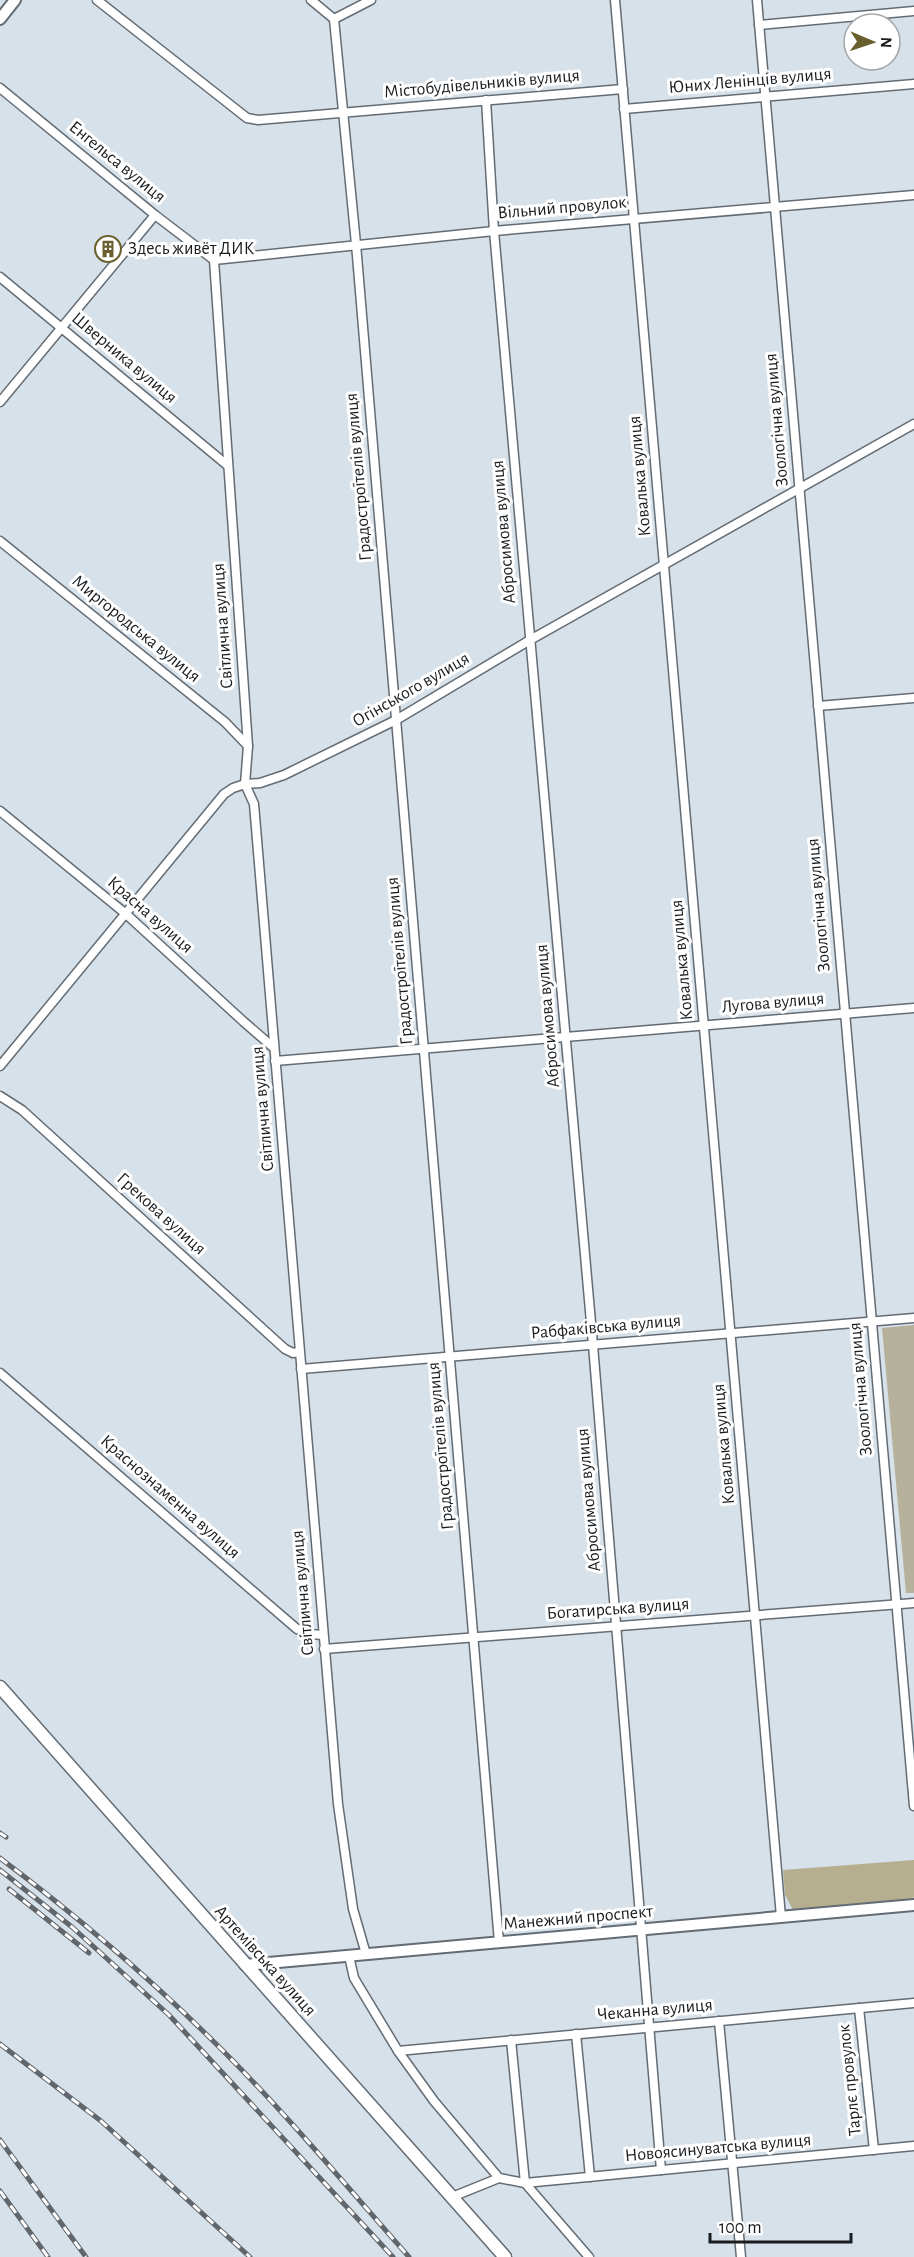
<svg xmlns="http://www.w3.org/2000/svg" width="914" height="2257" font-family="'Alegreya Sans',sans-serif">
  <style>
    .green { fill: #b5b19a }
    .forest { fill: #b5af90 }
    .lines { fill: none; stroke-linecap: round; stroke-linejoin: round }
    .minor-casing { stroke: #636c74; stroke-width: 11 }
    .tertiary-casing { stroke: #636c74; stroke-width: 14 }
    .secondary-casing { stroke: #636c74; stroke-width: 15 }
    .minor { stroke: #fff; stroke-width: 8 }
    .tertiary { stroke: #fff; stroke-width: 10 }
    .secondary { stroke: #fff; stroke-width: 12 }
    .rail-casing { stroke: #61666b; stroke-width: 5 }
    .rail { stroke: #fff; stroke-width: 3; stroke-dasharray: 9; stroke-linecap: butt }
    .labels { text-anchor: middle; dominant-baseline: central; stroke-width: 6; stroke-linejoin: round; paint-order: stroke }
    .street-label { font-size: 18px; fill: #1a1d20; stroke: #fff }
    .poi-label { font-size: 18px; fill: #1a1d20; stroke: #fff; text-anchor: start }
  </style>
  <rect width="100%" height="100%" fill="#d7e1ea"/>
  <path class="green" d="M914 1325V1593H906L882 1328Z"/>
  <path class="forest" d="M914 1860V1897L910 1902 793 1910 785 1895 783 1870Z"/>
  <g class="lines">
    <defs>
      <g id="minor">
        <path d="M97 0 247 118 258 120 623 89"/>
        <path d="M311 0 334 19"/>
        <path d="M371 0 334 19 356 244 499 1942"/>
        <path d="M615 0 781 1917"/>
        <path d="M757 0 914 1806"/>
        <path d="M759 25 914 11"/>
        <path d="M0 88 155 215 214 260"/>
        <path d="M486 100 494 231 593 1345 661 2170"/>
        <path d="M624 109 914 84"/>
        <path d="M214 260 248 746 245 784 254 804 338 1804 353 1909 366 1954"/>
        <path d="M214 260 494 231 914 195"/>
        <path d="M0 277 227 465"/>
        <path d="M0 402 155 215"/>
        <path d="M0 541 225 722 248 746"/>
        <path d="M818 706 914 698"/>
        <path d="M0 811 126 914 244 1022 274 1048"/>
        <path d="M275 1061 914 1008"/>
        <path d="M0 1066 224 794 233 788 245 784 260 783 284 775 396 720 530 640 914 424"/>
        <path d="M0 1096 22 1110 285 1349 293 1353 299 1352"/>
        <path d="M301 1369 914 1318"/>
        <path d="M0 1373 297 1629 310 1634 323 1635"/>
        <path d="M324 1649 914 1603"/>
        <path d="M349 1956 354 1978 398 2051 434 2101 499 2178 525 2183 914 2146"/>
        <path d="M859 2008 874 2150"/>
        <path d="M719 2021 741 2257"/>
        <path d="M576 2034 590 2177"/>
        <path d="M511 2040 525 2183"/>
        <path d="M398 2051 914 2003"/>
        <path d="M525 2183 589 2257"/>
        <path d="M452 2197 499 2178"/>
      </g>
      <g id="tertiary">
        <path d="M0 19 15 0"/>
        <path d="M245 1965 914 1905"/>
      </g>
      <path id="secondary" d="M0 1687 505 2257"/>
    </defs>
    <use href="#minor" class="minor-casing"/>
    <use href="#tertiary" class="tertiary-casing"/>
    <use href="#secondary" class="secondary-casing"/>
    <use href="#minor" class="minor"/>
    <use href="#tertiary" class="tertiary"/>
    <use href="#secondary" class="secondary"/>
    <defs>
      <g id="rail">
        <path d="M0 1833 6 1837"/>
        <path d="M0 1858C73 1913 142 1971 207 2035 279 2105 343 2182 409 2257"/>
        <path d="M0 1870 72 1927 169 2015 393 2257"/>
        <path d="M9 1889 89 1953"/>
        <path d="M0 2044 101 2121 250 2257"/>
        <path d="M0 2140 86 2257"/>
        <path d="M0 2191 48 2257"/>
      </g>
    </defs>
    <use href="#rail" class="rail-casing"/>
    <use href="#rail" class="rail"/>
  </g>
  <defs>
    <symbol id="building-ring" viewBox="-11 -11 22 22"><circle r="9.5" fill="#fff" stroke="#695f2c" stroke-width="1.5"/><path d="M-4-6H4V6H1V3H-1V6H-4ZM-2.5-4.3h1.7v1.8h-1.7ZM.8-4.3h1.7v1.8H.8ZM-2.5-1h1.7V.8h-1.7ZM.8-1h1.7V.8H.8Z" fill="#695f2c"/></symbol>
  </defs>
  <g fill-rule="evenodd">
    <use href="#building-ring" x="93" y="234" width="30" height="30"/>
  </g>
  <g class="labels">
    <g class="street-label">
      <text transform="translate(750 81) rotate(-5)">Юних Ленінців вулиця</text>
      <text transform="translate(482 84) rotate(-5)">Містобудівельників вулиця</text>
      <text transform="translate(117 162) rotate(39)">Енгельса вулиця</text>
      <text transform="translate(562 208) rotate(-5)">Вільний провулок</text>
      <text transform="translate(124 358) rotate(40)">Шверника вулиця</text>
      <text transform="translate(777 420) rotate(-95)">Зоологічна вулиця</text>
      <text transform="translate(640 476) rotate(-95)">Ковалька вулиця</text>
      <text transform="translate(359 477) rotate(-95)">Градостроїтелiв вулиця</text>
      <text transform="translate(504 532) rotate(-95)">Абросимова вулиця</text>
      <text transform="translate(223 626) rotate(-94)">Світлична вулиця</text>
      <text transform="translate(136 629) rotate(39)">Миргородська вулиця</text>
      <text transform="translate(411 690) rotate(-30)">Огінського вулиця</text>
      <text transform="translate(819 905) rotate(-95)">Зоологічна вулиця</text>
      <text transform="translate(150 915) rotate(41)">Красна вулиця</text>
      <text transform="translate(682 960) rotate(-95)">Ковалька вулиця</text>
      <text transform="translate(400 961) rotate(-95)">Градостроїтелiв вулиця</text>
      <text transform="translate(773 1003) rotate(-5)">Лугова вулиця</text>
      <text transform="translate(548 1016) rotate(-95)">Абросимова вулиця</text>
      <text transform="translate(263 1109) rotate(-95)">Світлична вулиця</text>
      <text transform="translate(161 1214) rotate(42)">Грекова вулиця</text>
      <text transform="translate(606 1327) rotate(-5)">Рабфаківська вулиця</text>
      <text transform="translate(861 1389) rotate(-95)">Зоологічна вулиця</text>
      <text transform="translate(724 1444) rotate(-95)">Ковалька вулиця</text>
      <text transform="translate(441 1446) rotate(-95)">Градостроїтелiв вулиця</text>
      <text transform="translate(170 1497) rotate(41)">Краснознаменна вулиця</text>
      <text transform="translate(589 1500) rotate(-95)">Абросимова вулиця</text>
      <text transform="translate(303 1593) rotate(-95)">Світлична вулиця</text>
      <text transform="translate(618 1609) rotate(-4)">Богатирська вулиця</text>
      <text transform="translate(578 1918) rotate(-5)">Манежний проспект</text>
      <text transform="translate(265 1961) rotate(48)">Артемівська вулиця</text>
      <text transform="translate(655 2010) rotate(-5)">Чеканна вулиця</text>
      <text transform="translate(850 2080) rotate(-96)">Тарлє провулок</text>
      <text transform="translate(718 2148) rotate(-5)">Новоясинуватська вулиця</text>
    </g>
    <g class="poi-label">
      <text x="128" y="249">Здесь живёт ДИК</text>
    </g>
  </g>
  <g transform="translate(872 42) rotate(92)"><circle r="28" fill="#ffffff" stroke="#a3a5a6" stroke-width="1.5"/>
  <path d="M0-4.5L10 22L0 15L-10 22Z" fill="#695f2c"/>
  <text y="-9" font-size="16" font-weight="bold" text-anchor="middle" fill="#1a1d20">N</text>
  </g>
  <path d="M710 2233v9h141v-9" fill="none" stroke="#1a1d20" stroke-width="3"/>
  <text x="719" y="2233" font-size="18" fill="#1a1d20" stroke="#ffffff" stroke-width="4.5" paint-order="stroke">100 m</text>
</svg>
